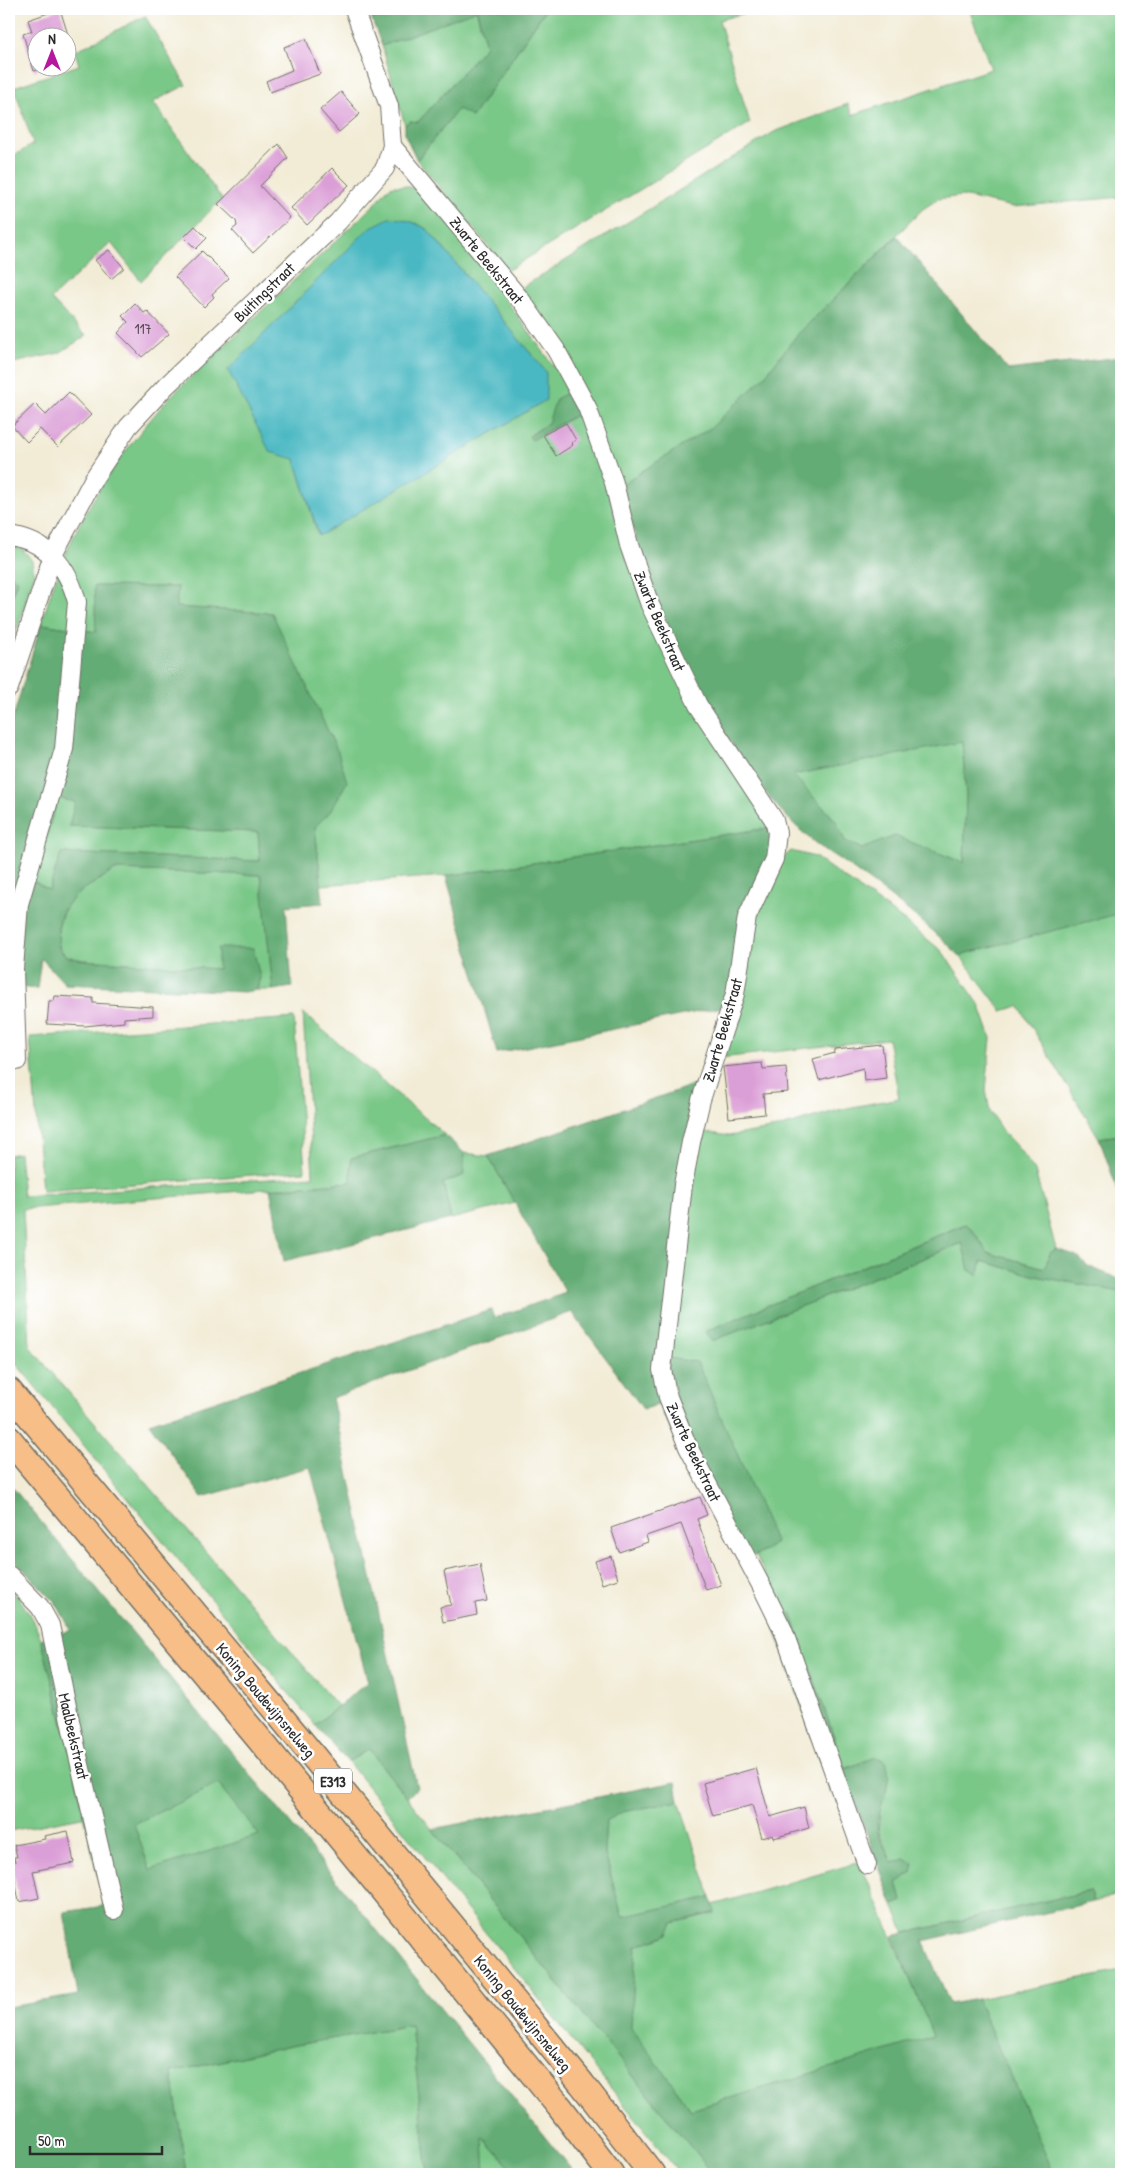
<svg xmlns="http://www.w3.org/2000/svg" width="1130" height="2183" font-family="'Patrick Hand',sans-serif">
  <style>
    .green { fill: #7ac888; stroke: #527a5a; fill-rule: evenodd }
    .forest { fill: #63ac74; stroke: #476c50; fill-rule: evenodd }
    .water { fill: #49b8c2; stroke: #3a7276 }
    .building { fill: #db9fd7 }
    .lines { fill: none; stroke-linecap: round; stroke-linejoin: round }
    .minor-casing { stroke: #716f67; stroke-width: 20 }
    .highway-casing { stroke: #716f67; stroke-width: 28 }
    .minor { stroke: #fff; stroke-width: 18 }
    .highway { stroke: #f7be87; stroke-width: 25 }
    .labels { text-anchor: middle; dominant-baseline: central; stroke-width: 5; stroke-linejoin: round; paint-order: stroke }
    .number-label { font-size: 14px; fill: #574856 }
    .shield { fill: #fff; stroke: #6b6b6b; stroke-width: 1 }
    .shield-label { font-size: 15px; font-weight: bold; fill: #2b2b2b }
    .street-label { font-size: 16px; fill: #2b2b2b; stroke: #fff }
  </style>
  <rect width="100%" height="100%" fill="#fff"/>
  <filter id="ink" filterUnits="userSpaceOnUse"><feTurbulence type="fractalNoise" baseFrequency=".02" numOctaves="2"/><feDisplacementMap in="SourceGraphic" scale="10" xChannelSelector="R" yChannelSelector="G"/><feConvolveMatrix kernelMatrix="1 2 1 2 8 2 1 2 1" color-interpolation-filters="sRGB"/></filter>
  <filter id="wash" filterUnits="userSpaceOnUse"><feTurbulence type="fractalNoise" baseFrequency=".0096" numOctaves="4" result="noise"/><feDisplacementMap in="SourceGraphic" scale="20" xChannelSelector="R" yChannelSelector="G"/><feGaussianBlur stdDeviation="1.12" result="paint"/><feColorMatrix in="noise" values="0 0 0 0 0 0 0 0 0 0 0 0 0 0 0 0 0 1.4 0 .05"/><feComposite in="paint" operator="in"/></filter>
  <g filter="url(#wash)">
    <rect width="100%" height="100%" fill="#f2ecd6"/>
    <g class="green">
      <path d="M476 9 486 46 418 122 410 121 405 125 382 46Z"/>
      <path d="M546 9H759L719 20 750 123 508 270 417 160 458 108 472 117Z"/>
      <path d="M969 9H1121V197L1013 207 962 196 938 199 923 209 797 335 764 377 743 398 712 427 622 484 521 288 774 132 848 104 852 115 991 69Z"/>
      <path d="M145 16 186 85 153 102 222 199 141 281 111 243 51 299 86 336 59 353 9 364V159L33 144 14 87 79 65 75 51Z"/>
      <path d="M393 186H407L420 191 457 232 571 390 548 423 529 436 532 440 581 412 598 450 626 559 769 828 446 876 321 885 315 827 330 812 272 613 175 607 177 587 95 586 97 632 41 624C47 607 51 590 58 573 82 508 124 448 170 397L376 203 387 189ZM416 223 428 230 546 372 318 535 295 459Z"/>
      <path d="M9 544 18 546 27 554 32 561 34 576 9 655V607L17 580 9 574Z"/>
      <path d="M962 741 966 796 964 863 895 836 862 849 845 841 836 821 792 775Z"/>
      <path d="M58 798 76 802 69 826 258 832 260 861 61 853 49 890 32 881Z"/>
      <path d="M791 851 815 857 902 919 942 951 979 1004 991 1038 986 1090 990 1112 1003 1132 1019 1149 1035 1171 1056 1249 1050 1253 1045 1268 988 1253 972 1229 965 1224 706 1331 712 1341 963 1243 969 1270 978 1275 981 1261 1036 1276 1121 1292V1894L1093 1902 1090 1891 905 1933 893 1905 902 1901 897 1883 912 1872 905 1859 892 1863 878 1830 880 1815 867 1760 845 1769 791 1613 782 1615 756 1555 776 1543 668 1358 698 1131 729 1136 777 1128 842 1109 899 1098 888 1039 720 1058C731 1013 755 876 791 851Z"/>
      <path d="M115 870 262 875 273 990H257L260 977 218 969 82 960C67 957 58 953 58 937 58 899 88 887 115 870Z"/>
      <path d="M1121 913V1135L1099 1138 1019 1006 1002 1011 961 957 967 953Z"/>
      <path d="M303 1013 445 1135 351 1158V1182L23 1209 30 1347 338 1706 315 1725 9 1355V1155L19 1153 23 1196 313 1176Z"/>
      <path d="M294 1018 305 1171 42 1191 30 1037Z"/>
      <path d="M464 1153 488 1156 515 1203 451 1219 443 1183 464 1175Z"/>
      <path d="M9 1587C24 1603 33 1619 41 1639L87 1816 9 1831Z"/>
      <path d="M369 1749 439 1838 713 2174H680L348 1762Z"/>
      <path d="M218 1784 260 1835 150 1870 133 1824Z"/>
      <path d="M679 1801 711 1897 622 1917 604 1850 606 1821 622 1812Z"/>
      <path d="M860 1862 934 2036 691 2110 630 2027 636 1945 667 1935 673 1923 715 1913 713 1905Z"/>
      <path d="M1121 1970V2174H1054L977 1999Z"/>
      <path d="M411 2025 428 2174H186L172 2072 295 2045Z"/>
      <path d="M482 2136 516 2174H485Z"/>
    </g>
    <g class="forest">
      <path d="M368 9H546L472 117 458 109 417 160 405 135V125L410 121 418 122 486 46 477 10 382 46Z"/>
      <path d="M897 236 1008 370 1121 357V913L967 953 961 957C926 922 886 893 846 864 834 855 820 848 809 838 773 807 751 774 726 735 678 658 641 573 622 484L712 427 764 377 797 335ZM962 742 966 796 964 863 895 836 862 849 845 841 836 821 793 775Z"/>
      <path d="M571 390 581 412 532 440 529 437 548 423 556 399Z"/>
      <path d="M9 574 17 580 9 607Z"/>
      <path d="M94 586 178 587 176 607 272 613 338 752 347 782 330 812 315 827 323 903 286 906 292 987 273 990 261 875 115 870 83 890 68 903 62 913 58 927 59 949 68 957 82 960 218 969V948H253L260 977 257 990 244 992 65 984 41 958 37 989 9 986V731L41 624 96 632ZM58 798 75 802 69 826 258 832 260 861 61 853 49 890 32 880Z"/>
      <path d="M769 828 771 846 727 1006 497 1053 446 876Z"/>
      <path d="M702 1082 668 1358 697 1362 776 1543 741 1564 658 1405 643 1409 572 1312 332 1398 417 1788 407 1798 369 1749 348 1762 315 1725 368 1682 310 1467 202 1497 149 1423 491 1310 494 1318 566 1293 488 1156Z"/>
      <path d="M445 1135 464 1153V1175L443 1183 451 1219 284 1261 270 1189 351 1182V1158Z"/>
      <path d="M1121 1135V1200L1099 1138Z"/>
      <path d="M966 1224 972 1229 988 1253 1045 1268 1050 1253 1056 1249 1075 1255 1088 1266 1121 1280V1292L1036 1276 982 1261 978 1276 969 1270 962 1243 712 1341 706 1331Z"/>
      <path d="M9 1483 268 1796 575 2174H516L483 2137 485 2174H428L411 2025 295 2045 172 2072 186 2174H9V2007L78 1995 64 1912 104 1906 68 1742 41 1639 71 1630 56 1603 16 1562 9 1557ZM218 1784 259 1835 150 1870 134 1824Z"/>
      <path d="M791 1613 845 1769 876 1757 886 1761C895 1790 875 1806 878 1830 879 1840 888 1853 892 1863L905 1859 914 1863 912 1872 897 1883 902 1901 893 1905 849 1786 831 1793 771 1617Z"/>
      <path d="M676 1782 679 1801 622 1812 606 1821 604 1850 622 1917 711 1897 715 1912 673 1923 667 1935 636 1946 631 2027 691 2110 933 2036 893 1936 1090 1891 1093 1902 923 1941 950 2004 977 1999 1054 2174H713L432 1829Z"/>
    </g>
    <path class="water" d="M389 218C404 218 415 222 428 230L546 372V400L319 536 295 459 270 452 228 370 369 228Z"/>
    <g id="blocks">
      <g class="building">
        <path d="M60 9 69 38H38V70L34 71 23 34 32 31 28 20Z"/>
        <path d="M306 39 320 74 270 92 266 81 292 70 284 47Z"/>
        <path d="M341 92 360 114 339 132 320 110Z"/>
        <path d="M279 144 288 158 260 186 290 218 253 253 232 230 237 226 236 221 218 204Z"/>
        <path d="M332 168 349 185 307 225 291 208Z"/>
        <path d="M195 226 207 238 196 249 184 237Z"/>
        <path d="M109 250 124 268 111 279 95 260Z"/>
        <path d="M202 251 229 278 212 294 214 297 204 307 175 277Z"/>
        <path d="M135 303 144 313 147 311 169 334 142 357 118 333 128 322 122 316Z"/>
        <path d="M69 392 91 415 58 447 40 429 27 442 12 426 35 404 46 415Z"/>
        <path d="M566 423 576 440 571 443 573 445 556 456 543 435Z"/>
        <path d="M55 996 93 998V1003L153 1007V1016L124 1018V1022L85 1026 47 1024 49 1001H54Z"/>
        <path d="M882 1045 886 1078 864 1081 863 1068 819 1080 813 1059 835 1053V1050Z"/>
        <path d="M762 1063 763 1069 786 1067 788 1092 763 1094 765 1114 729 1118 723 1067Z"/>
        <path d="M700 1497 707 1515 697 1519 721 1585 706 1590 681 1524 646 1536 648 1542 619 1552 611 1528Z"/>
        <path d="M611 1556 618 1579 602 1584 595 1561Z"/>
        <path d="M480 1564 487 1601 475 1603 477 1615 443 1622 440 1607 451 1605 444 1571Z"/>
        <path d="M756 1768 770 1817 804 1807 809 1828 774 1838 773 1835 762 1838 752 1805 713 1816 703 1783Z"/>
        <path d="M68 1831 74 1863 33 1871 39 1898 19 1902 12 1863 15 1862 14 1857H17L14 1845 45 1839 44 1836Z"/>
      </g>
    </g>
  </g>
  <g filter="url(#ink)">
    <use href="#blocks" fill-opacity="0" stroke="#716f67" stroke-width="1"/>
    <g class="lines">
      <defs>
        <g id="minor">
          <path d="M392 146 521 300 556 350 587 407 614 483 629 545 650 605 698 705 774 820 777 833 774 859 747 917 735 994 701 1100 691 1142 683 1185 662 1370 668 1397 688 1447 762 1587 783 1630 867 1865"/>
          <path d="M9 536C47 541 68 566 77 602L64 749 19 904 14 969 17 1061"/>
          <path d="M9 688 53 555 94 478 128 427 166 386 338 222 385 168 392 146 389 106 354 9"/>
          <path d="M9 1575 40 1607 50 1625 72 1730 114 1910"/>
        </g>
        <g id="highway">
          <path d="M9 1391 281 1717 582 2084 652 2174"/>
          <path d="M9 1439 260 1740 559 2106 611 2174"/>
        </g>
      </defs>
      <use href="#minor" class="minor-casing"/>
      <use href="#highway" class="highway-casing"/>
      <use href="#minor" class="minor"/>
      <use href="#highway" class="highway"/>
    </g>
  </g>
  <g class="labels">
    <g class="number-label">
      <text x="143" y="328">117</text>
    </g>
    <rect class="shield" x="314" y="1768.5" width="38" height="25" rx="4"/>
    <g class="shield-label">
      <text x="333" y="1781">E313</text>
    </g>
    <g class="street-label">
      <text transform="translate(487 260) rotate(51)">Zwarte Beekstraat</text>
      <text transform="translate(264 292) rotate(-44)">Buitingstraat</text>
      <text transform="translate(660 621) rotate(67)">Zwarte Beekstraat</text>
      <text transform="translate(722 1030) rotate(-74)">Zwarte Beekstraat</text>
      <text transform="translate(694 1452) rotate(65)">Zwarte Beekstraat</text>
      <text transform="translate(266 1700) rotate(50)">Koning Boudewijnsnelweg</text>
      <text transform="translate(74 1736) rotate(77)">Maalbeekstraat</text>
      <text transform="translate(523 2013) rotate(51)">Koning Boudewijnsnelweg</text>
    </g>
  </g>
  <rect width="1130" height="2183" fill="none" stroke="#fff" stroke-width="30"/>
  <g transform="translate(52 52)"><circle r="24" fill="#ffffff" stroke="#aaaaaa"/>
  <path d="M0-4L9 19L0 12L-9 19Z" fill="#b5179e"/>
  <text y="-8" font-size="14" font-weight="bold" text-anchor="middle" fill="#2b2b2b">N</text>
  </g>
  <path d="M30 2146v8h132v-8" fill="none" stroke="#2b2b2b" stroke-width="2.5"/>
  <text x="38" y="2146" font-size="15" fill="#2b2b2b" stroke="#ffffff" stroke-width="4" paint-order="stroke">50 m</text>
</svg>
